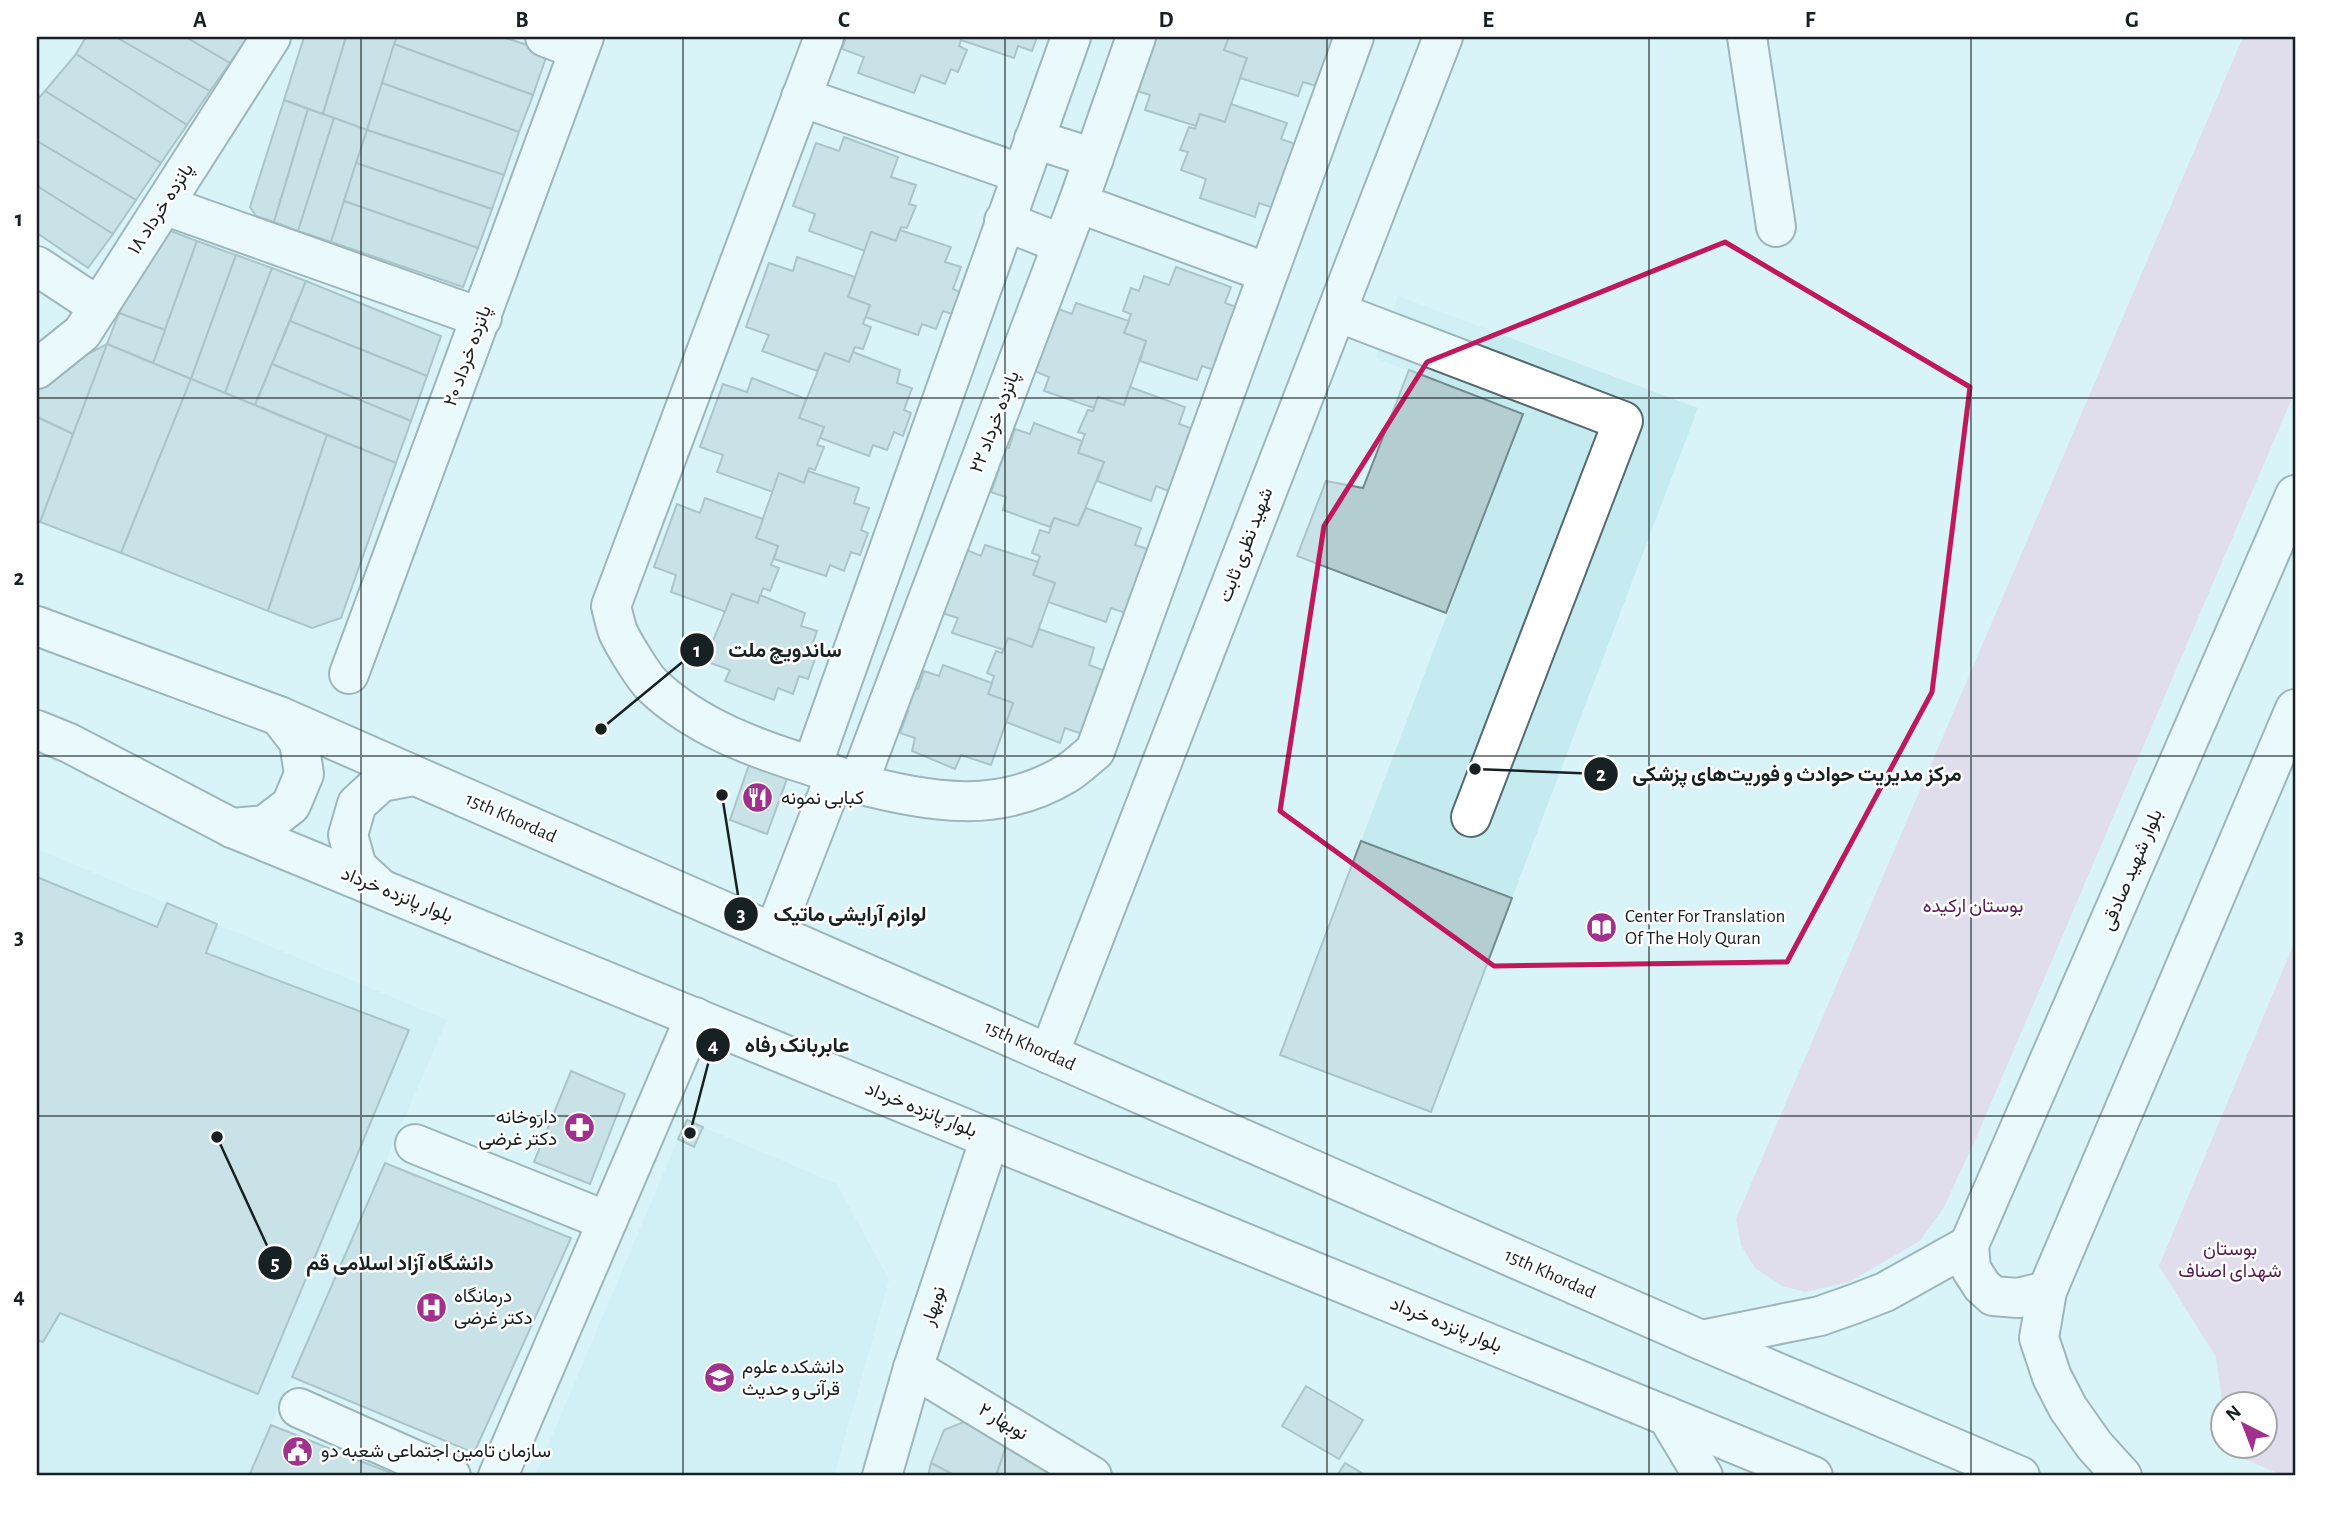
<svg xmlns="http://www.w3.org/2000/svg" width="2332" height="1513" font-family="'Alegreya Sans',Vazirmatn,sans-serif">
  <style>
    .built { fill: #c5eaef }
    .green { fill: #e8c2de }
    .building { fill: #b3cdd1; stroke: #728b8f; stroke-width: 2 }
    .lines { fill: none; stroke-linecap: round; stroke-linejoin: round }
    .minor-casing { stroke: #546c70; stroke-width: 42 }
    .major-casing { stroke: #546c70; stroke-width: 42 }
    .minor { stroke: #fff; stroke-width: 38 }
    .major { stroke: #fff; stroke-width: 38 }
    .marked { fill: none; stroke: #c2185b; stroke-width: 5; stroke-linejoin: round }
    .grid { fill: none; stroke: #172123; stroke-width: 2; stroke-opacity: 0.55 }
    .labels { text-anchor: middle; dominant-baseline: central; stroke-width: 5; stroke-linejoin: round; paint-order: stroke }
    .street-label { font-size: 19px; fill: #172123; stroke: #fff }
    .poi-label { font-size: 19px; fill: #172123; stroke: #fff; text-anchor: start }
    .park-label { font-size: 19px; fill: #5a1b4e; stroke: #fff }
    .leader { fill: none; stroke: #172123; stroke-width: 2.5 }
    .callout-dot { fill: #172123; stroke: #fff; stroke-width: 2.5 }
    .mark-label { font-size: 21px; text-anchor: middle; font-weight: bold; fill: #fff }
    .callout-label { font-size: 21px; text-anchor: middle; font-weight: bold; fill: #172123; stroke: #fff; stroke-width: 5; stroke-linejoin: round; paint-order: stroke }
    .neatline { fill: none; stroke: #172123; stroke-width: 2.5 }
    .grid-label { font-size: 23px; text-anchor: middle; font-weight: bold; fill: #172123 }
  </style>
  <rect width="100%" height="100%" fill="#d9f4f9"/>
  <g class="built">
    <path d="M1398 296 1698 408 1431 1112 1280 1055 1523 414 1375 358Z"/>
    <path d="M37 849 447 1020 249 1476H37Z"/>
    <path d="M703 1127 837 1184 889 1280 834 1476H535L678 1139 694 1146Z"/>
  </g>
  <g class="green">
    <path d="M2243 37H2295V391L1977 1136 1944 1207 1920 1241 1849 1282 1805 1292 1782 1286 1755 1268 1741 1245 1736 1219Z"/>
    <path d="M2295 941V1476H2284L2230 1453 2229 1447 2266 1446V1404H2224L2223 1409 2216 1357 2159 1266Z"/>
  </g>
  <g class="building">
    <path d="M86 37H116L210 91 187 125 76 54Z"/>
    <path d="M116 37H186L230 63 210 91Z"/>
    <path d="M186 37H248L230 63Z"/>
    <path d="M304 37H346L323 114 284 100Z"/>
    <path d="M346 37H397L367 130 323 114Z"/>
    <path d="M397 37H503L548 52 533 95 394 44Z"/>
    <path d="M846 37H962L959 46 967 50 958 72 951 69 945 84 921 75 914 93 858 73 864 57 842 49Z"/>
    <path d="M962 37H1037L1032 51 1018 46 1014 58 961 40Z"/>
    <path d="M1154 37H1229L1224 50 1247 58 1225 122 1200 114 1196 126 1145 110 1150 95 1134 90Z"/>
    <path d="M1229 37H1344L1326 89 1303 82 1298 96 1240 78 1247 58 1224 50Z"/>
    <path d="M394 44 533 95 519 132 382 83Z"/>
    <path d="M76 54 187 125 161 163 45 91Z"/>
    <path d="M382 83 519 132 504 175 367 130Z"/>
    <path d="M45 91 161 163 136 200 37 141V100Z"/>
    <path d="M284 100 308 109 274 222 256 216 250 207Z"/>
    <path d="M1231 104 1287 123 1281 139 1304 147 1282 211 1259 203 1255 217 1200 198 1206 179 1181 170 1188 152 1180 150 1189 127 1195 129 1200 114 1225 122Z"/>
    <path d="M308 109 334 118 298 231 274 222Z"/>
    <path d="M334 118 367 130 331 242 298 231Z"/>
    <path d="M367 130 504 175 492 209 356 163Z"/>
    <path d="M844 137 898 157 891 177 916 185 909 204 916 206 907 228 901 227 896 241 871 232 865 251 809 231 815 214 793 206 816 143 839 151Z"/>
    <path d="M37 141 136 200 113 234 37 186Z"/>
    <path d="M356 163 492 209 478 248 344 201Z"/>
    <path d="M37 186 113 234 88 268 37 233Z"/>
    <path d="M344 201 478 248 463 287 331 242Z"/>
    <path d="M900 230 951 247 945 262 961 267 953 289 960 292 952 314 943 311 936 329 922 324 918 335 865 317 870 305 848 297 871 232 896 241Z"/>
    <path d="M171 231 197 241 165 330 119 313 146 247Z"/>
    <path d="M197 241 236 255 191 379 153 363Z"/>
    <path d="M236 255 272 268 225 393 191 379Z"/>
    <path d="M797 257 855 277 848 297 870 305 863 324 871 327 863 349 855 347 849 362 825 353 817 371 762 351 769 335 746 327 769 263 793 271Z"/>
    <path d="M1176 267 1231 287 1225 303 1248 311 1226 374 1202 366 1197 380 1140 361 1146 341 1124 333 1131 314 1123 311 1131 288 1139 291 1144 276 1169 285Z"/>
    <path d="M272 268 306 281 255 405 225 393Z"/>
    <path d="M306 281 441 336 427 376 290 321Z"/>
    <path d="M1076 303 1129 321 1124 333 1146 341 1124 405 1098 397 1094 408 1044 391 1049 377 1034 371 1058 309 1072 314Z"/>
    <path d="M119 313 165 330 153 363 107 344Z"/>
    <path d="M290 321 427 376 411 421 272 364Z"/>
    <path d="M107 344 191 379 121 553 40 522Z"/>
    <path d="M107 344 73 434 37 417V383L47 375Z"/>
    <path d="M853 352 900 370 897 383 912 388 904 410 911 413 903 436 894 432 887 450 873 445 869 456 820 438 824 427 799 418 825 353 849 362Z"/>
    <path d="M272 364 411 421 396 463 255 405Z"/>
    <path d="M1409 370 1523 414 1446 613 1297 556 1326 481 1363 488Z"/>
    <path d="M752 378 806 399 799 418 824 427 817 445 824 447 815 470 809 468 804 483 779 473 773 492 717 472 723 455 700 447 723 384 747 392Z"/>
    <path d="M191 379 327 435 268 611 121 553Z"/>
    <path d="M1130 387 1185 407 1179 424 1202 432 1179 495 1156 486 1151 501 1097 481 1104 462 1078 453 1085 434 1078 432 1088 410 1093 411 1098 397 1124 405Z"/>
    <path d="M37 417 73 434 40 522 37 521Z"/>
    <path d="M1034 423 1082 441 1078 453 1104 462 1078 526 1054 518 1050 527 1003 510 1006 497 991 492 999 469 992 467 1000 444 1009 448 1015 429 1030 434Z"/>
    <path d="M327 435 396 463 341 618 312 628 268 611Z"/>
    <path d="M808 471 859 488 854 503 869 508 861 530 868 533 860 555 851 552 844 571 830 565 826 576 774 559 778 546 756 538 779 473 804 483Z"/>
    <path d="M705 498 763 519 756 538 778 546 771 565 779 568 770 591 763 588 758 603 732 594 726 612 671 592 676 575 654 567 677 504 700 513Z"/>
    <path d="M1086 508 1141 528 1135 545 1157 552 1134 616 1111 608 1106 622 1048 602 1055 583 1033 575 1040 556 1032 553 1040 530 1049 533 1054 518 1078 526Z"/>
    <path d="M985 545 1038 562 1033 575 1055 583 1032 647 1008 638 1004 650 952 633 958 618 942 613 951 566 960 569 967 550 981 556Z"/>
    <path d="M732 594 758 603 760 595 805 613 801 626 817 631 809 654 816 656 808 679 799 676 793 694 778 688 774 700 725 681 730 670 705 661Z"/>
    <path d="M1039 629 1094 648 1089 665 1111 673 1088 736 1065 728 1060 743 1006 722 1013 703 988 694 994 676 987 673 996 651 1002 653 1008 638 1032 647Z"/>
    <path d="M943 665 992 683 988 694 1013 703 991 765 961 755 955 769 912 751 915 738 900 733 908 711 901 708 909 686 918 689 924 671 939 676Z"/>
    <path d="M750 762 788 776 767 834 730 820Z"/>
    <path d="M1361 841 1512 898 1431 1112 1280 1055Z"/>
    <path d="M37 877 157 927 167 903 217 924 206 953 409 1030 258 1394 60 1313 43 1342 37 1340Z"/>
    <path d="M571 1071 625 1094 590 1184 534 1162Z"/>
    <path d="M687 1120 703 1127 694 1147 678 1139Z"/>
    <path d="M385 1163 571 1238 474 1453 292 1377Z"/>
    <path d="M1306 1386 1363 1420 1339 1459 1282 1426Z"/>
    <path d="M966 1421 1007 1444 996 1476H956L931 1463 944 1430Z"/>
    <path d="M271 1425 398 1476H249Z"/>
    <path d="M1007 1444 1056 1476H996Z"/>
    <path d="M931 1463 956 1476H928Z"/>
    <path d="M1345 1463 1367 1476H1337Z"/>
  </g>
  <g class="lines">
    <defs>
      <g id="minor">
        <path d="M545 37 579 50"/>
        <path d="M1071 37 812 766 858 784 1078 203 1136 37"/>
        <path d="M1747 37 1776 227"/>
        <path d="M801 97 1022 174"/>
        <path d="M1034 139 1094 158"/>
        <path d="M1078 203 1268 273"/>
        <path d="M164 205 482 318"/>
        <path d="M1004 221 1062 244"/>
        <path d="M37 266 99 307"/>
        <path d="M1337 312 1623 421 1471 817"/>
        <path d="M37 369 82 333 271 37"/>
        <path d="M349 674 584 37"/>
        <path d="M812 766C756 749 696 727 653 686 644 678 623 643 618 632 615 623 613 614 611 606L824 37"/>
        <path d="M858 784C931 802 998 815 1066 774 1076 768 1086 758 1095 751L1354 37"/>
        <path d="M774 933 835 776"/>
        <path d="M1049 1054 1443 37"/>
        <path d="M415 1144 607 1221"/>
        <path d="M913 1368 1092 1476"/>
        <path d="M299 1408 451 1476"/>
        <path d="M498 1476 695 1017"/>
        <path d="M882 1476 913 1368 990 1138"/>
      </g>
      <g id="major">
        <path d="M37 626 279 716 1701 1340 2020 1476"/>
        <path d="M37 730 69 743 232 828 1813 1476"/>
        <path d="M232 828 265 825 291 805 304 774 299 742 279 716"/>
        <path d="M380 888 357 867 348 835 357 804 381 782 413 776"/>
        <path d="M2047 1291 2018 1298 1993 1296 1982 1286 1971 1269 1969 1245 2295 495"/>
        <path d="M1701 1340 1820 1316 1854 1304 1885 1292 1969 1245"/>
        <path d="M1667 1416 1703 1476"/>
        <path d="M2122 1476 2094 1445 2068 1408 2052 1377 2039 1338 2047 1291 2295 709"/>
      </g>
    </defs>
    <use href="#minor" class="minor-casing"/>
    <use href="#major" class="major-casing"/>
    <use href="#minor" class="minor"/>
    <use href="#major" class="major"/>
  </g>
  <path d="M0 0H2332V1513H0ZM1725 242 1970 387 1932 692 1787 962 1494 966 1280 811 1324 526 1427 362Z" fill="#d9f4f9" fill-opacity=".55" fill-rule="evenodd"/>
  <path class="marked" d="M1725 242 1970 387 1932 692 1787 962 1494 966 1280 811 1324 526 1427 362Z"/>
  <path class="grid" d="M361 37V1476M683 37V1476M1005 37V1476M1327 37V1476M1649 37V1476M1971 37V1476M37 398H2295M37 756H2295M37 1116H2295"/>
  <defs>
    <symbol id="restaurant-disc" viewBox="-11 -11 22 22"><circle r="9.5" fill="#a2308d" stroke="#fff"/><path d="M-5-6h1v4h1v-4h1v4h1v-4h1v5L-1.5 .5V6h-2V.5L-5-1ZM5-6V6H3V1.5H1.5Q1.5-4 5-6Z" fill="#fff"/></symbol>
    <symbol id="library-disc" viewBox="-11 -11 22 22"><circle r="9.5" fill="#a2308d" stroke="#fff"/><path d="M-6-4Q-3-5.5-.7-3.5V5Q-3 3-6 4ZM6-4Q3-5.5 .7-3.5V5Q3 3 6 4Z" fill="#fff"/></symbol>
    <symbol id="pharmacy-disc" viewBox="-11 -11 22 22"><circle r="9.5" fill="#a2308d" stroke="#fff"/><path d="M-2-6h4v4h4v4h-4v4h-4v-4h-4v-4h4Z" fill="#fff"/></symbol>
    <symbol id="hospital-disc" viewBox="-11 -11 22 22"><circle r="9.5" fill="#a2308d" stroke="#fff"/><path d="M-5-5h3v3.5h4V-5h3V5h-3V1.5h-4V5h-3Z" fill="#fff"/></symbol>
    <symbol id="university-disc" viewBox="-11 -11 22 22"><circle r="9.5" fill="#a2308d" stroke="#fff"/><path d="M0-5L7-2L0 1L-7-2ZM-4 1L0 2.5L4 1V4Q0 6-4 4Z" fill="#fff"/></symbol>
    <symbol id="civic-disc" viewBox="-11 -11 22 22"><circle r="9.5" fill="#a2308d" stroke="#fff"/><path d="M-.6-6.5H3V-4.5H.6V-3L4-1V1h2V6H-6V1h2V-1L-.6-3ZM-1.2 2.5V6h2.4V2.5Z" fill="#fff"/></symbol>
  </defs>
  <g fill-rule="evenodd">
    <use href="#restaurant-disc" x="740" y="780" width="35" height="35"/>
    <use href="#library-disc" x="1584" y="910" width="35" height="35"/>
    <use href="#pharmacy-disc" x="562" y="1110" width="35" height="35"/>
    <use href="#hospital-disc" x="414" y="1290" width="35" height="35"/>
    <use href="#university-disc" x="702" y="1360" width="35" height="35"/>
    <use href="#civic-disc" x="280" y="1434" width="35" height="35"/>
  </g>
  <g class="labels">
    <g class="street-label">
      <text transform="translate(161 209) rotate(-57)">پانزده خرداد ۱۸</text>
      <text transform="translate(468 356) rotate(-70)">پانزده خرداد ۲۰</text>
      <text transform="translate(995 422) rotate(-69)">پانزده خرداد ۲۲</text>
      <text transform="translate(1246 545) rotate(-69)">شهید نظری ثابت</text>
      <text transform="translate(511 818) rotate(24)">15th Khordad</text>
      <text transform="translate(2132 870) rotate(-67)">بلوار شهید صادقی</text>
      <text transform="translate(397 895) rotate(22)">بلوار پانزده خرداد</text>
      <text transform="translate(1030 1046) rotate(24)">15th Khordad</text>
      <text transform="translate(921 1110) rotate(22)">بلوار پانزده خرداد</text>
      <text transform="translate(1550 1274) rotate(24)">15th Khordad</text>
      <text transform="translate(934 1306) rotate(-72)">نوبهار</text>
      <text transform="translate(1446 1325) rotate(22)">بلوار پانزده خرداد</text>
      <text transform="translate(1003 1422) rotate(31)">نوبهار ۲</text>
    </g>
    <g class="poi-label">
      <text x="781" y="798">کبابی نمونه</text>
      <text x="1625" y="916">Center For Translation<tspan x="1625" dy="22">Of The Holy Quran</tspan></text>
      <text x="557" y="1117" text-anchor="end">داروخانه<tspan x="557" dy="22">دکتر غرضی</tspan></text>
      <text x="454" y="1296">درمانگاه<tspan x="454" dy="22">دکتر غرضی</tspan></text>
      <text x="742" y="1367">دانشکده علوم<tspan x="742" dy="22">قرآنی و حدیث</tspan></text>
      <text x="321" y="1451">سازمان تامین اجتماعی شعبه دو</text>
    </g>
    <g class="park-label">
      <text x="1973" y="906">بوستان ارکیده</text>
      <text x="2230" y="1249">بوستان<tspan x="2230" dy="22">شهدای اصناف</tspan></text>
    </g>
  </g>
  <path class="leader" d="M601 729L697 650M1475 769L1601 774M722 795L741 914M690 1133L713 1045M217 1137L275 1263"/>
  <g class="callout-dot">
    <circle cx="601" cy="729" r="7"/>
    <circle cx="1475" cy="769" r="7"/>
    <circle cx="722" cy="795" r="7"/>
    <circle cx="690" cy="1133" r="7"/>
    <circle cx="217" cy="1137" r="7"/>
    <circle cx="697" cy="650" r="18"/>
    <circle cx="1601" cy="774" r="18"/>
    <circle cx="741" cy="914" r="18"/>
    <circle cx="713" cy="1045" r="18"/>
    <circle cx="275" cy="1263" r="18"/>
  </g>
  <g class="mark-label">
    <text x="697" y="657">1</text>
    <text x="1601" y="781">2</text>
    <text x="741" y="921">3</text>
    <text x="713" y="1052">4</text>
    <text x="275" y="1270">5</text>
  </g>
  <g class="callout-label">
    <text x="785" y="657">ساندویچ ملت</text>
    <text x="1797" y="781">مرکز مدیریت حوادث و فوریت‌های پزشکی</text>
    <text x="850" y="921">لوازم آرایشی ماتیک</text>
    <text x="797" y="1052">عابربانک رفاه</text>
    <text x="400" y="1270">دانشگاه آزاد اسلامی قم</text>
  </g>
  <rect width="2332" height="1513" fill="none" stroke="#ffffff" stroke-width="77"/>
  <g transform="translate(2244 1425) rotate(318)"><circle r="33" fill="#ffffff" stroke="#a2a6a7" stroke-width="2"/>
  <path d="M0-5L12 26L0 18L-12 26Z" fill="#a2308d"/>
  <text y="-10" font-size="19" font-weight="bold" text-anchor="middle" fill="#172123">N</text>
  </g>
  <rect x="38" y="38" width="2256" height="1436" class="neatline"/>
  <g class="grid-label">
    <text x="200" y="27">A</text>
    <text x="522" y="27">B</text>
    <text x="844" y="27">C</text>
    <text x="1166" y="27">D</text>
    <text x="1488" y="27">E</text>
    <text x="1810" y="27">F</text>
    <text x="2132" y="27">G</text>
    <text x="19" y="226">1</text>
    <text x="19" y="585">2</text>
    <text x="19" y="944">3</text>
    <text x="19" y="1303">4</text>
  </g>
</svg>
